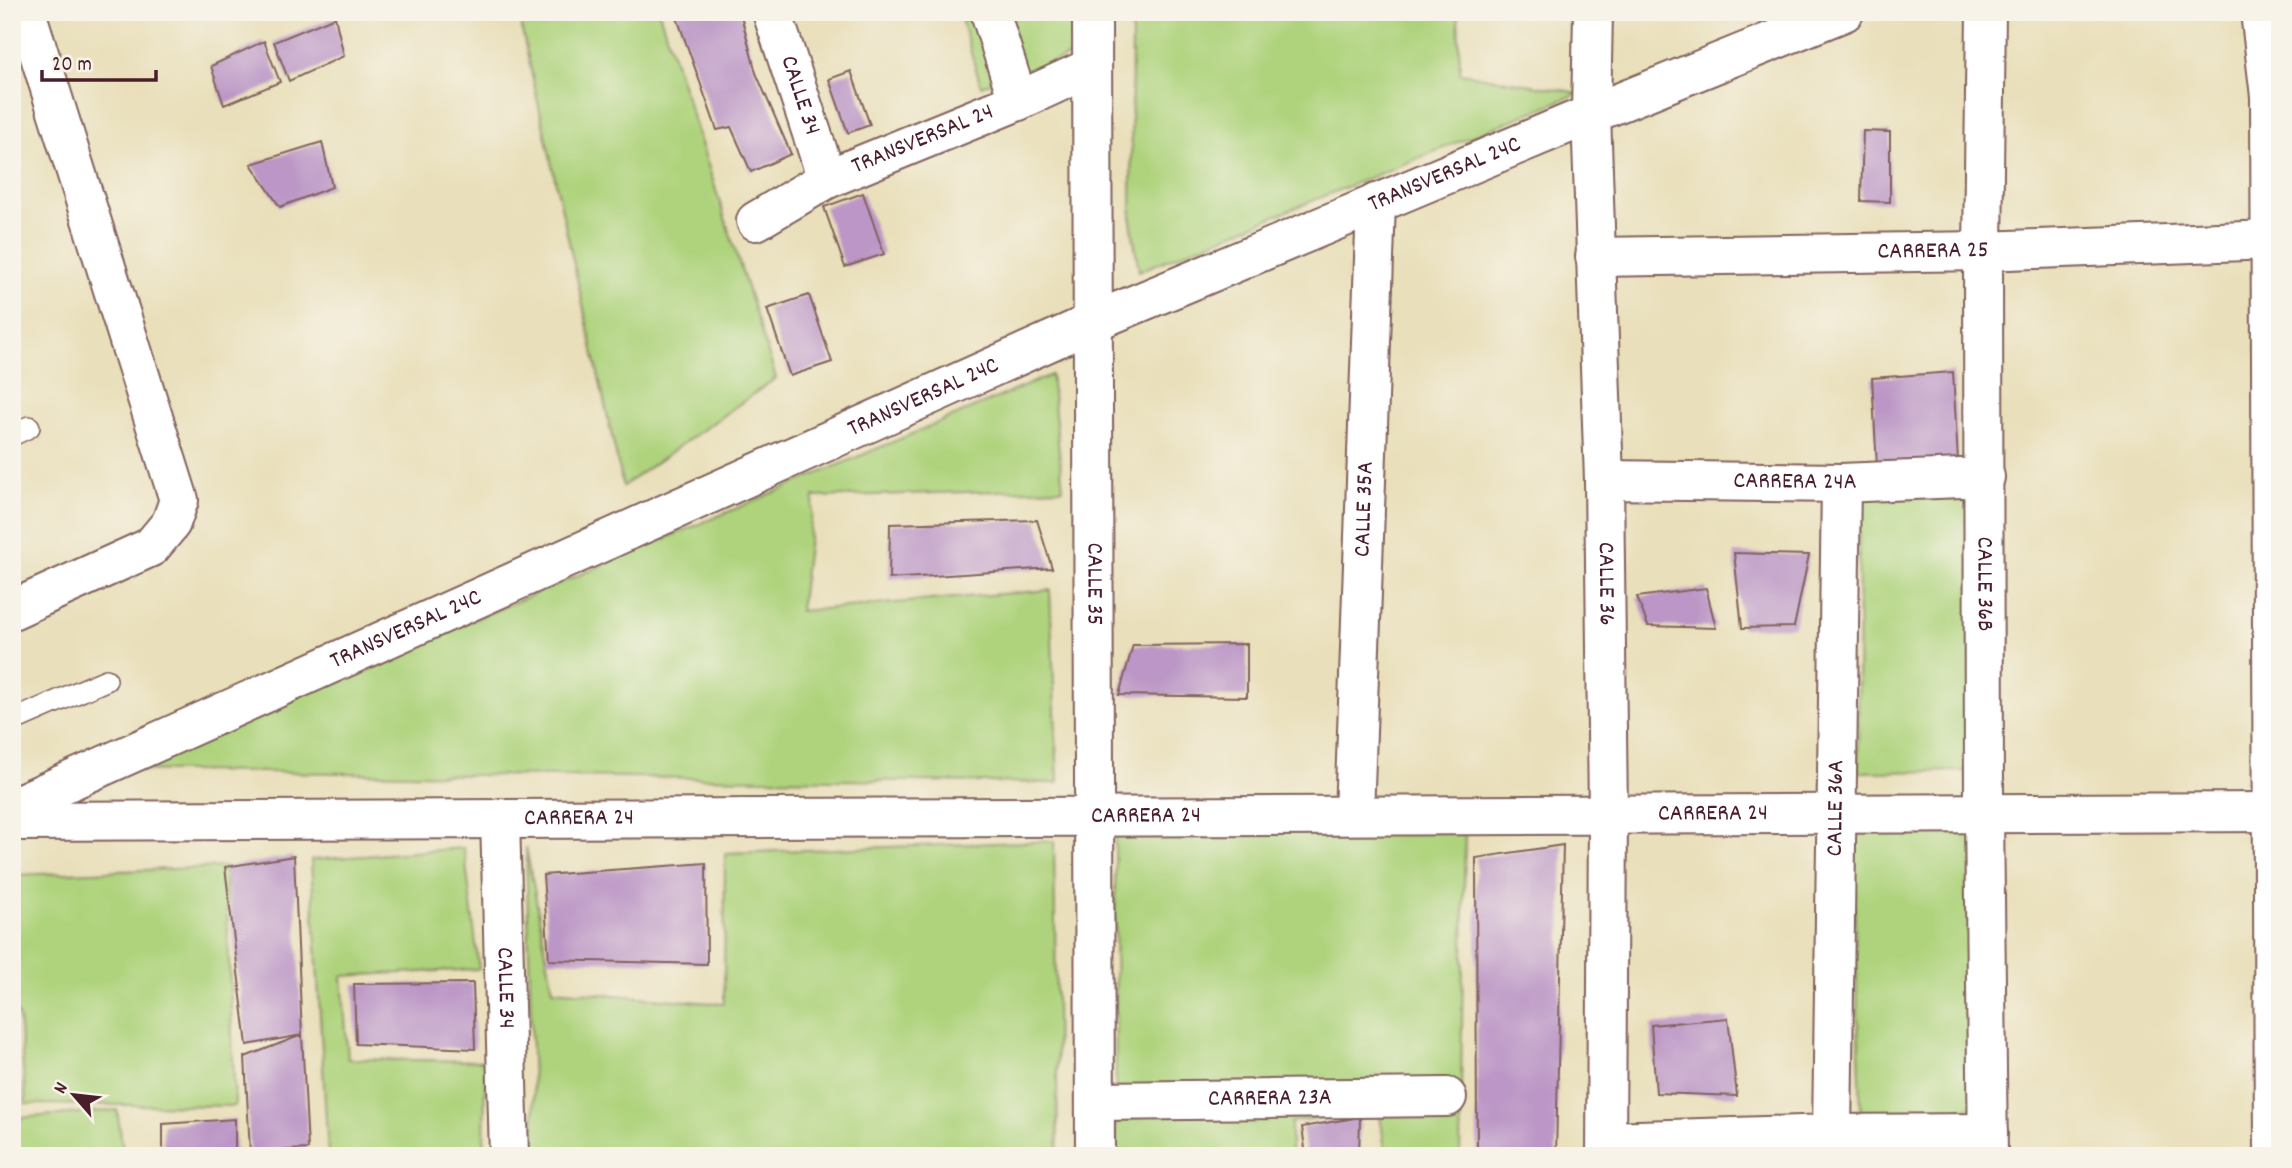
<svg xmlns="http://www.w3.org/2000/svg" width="2292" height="1168" font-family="Dekko,sans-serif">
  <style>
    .green { fill: #aed37c; stroke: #7c7954; stroke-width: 2 }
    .building { fill: #bb96c6 }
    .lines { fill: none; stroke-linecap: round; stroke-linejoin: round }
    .service-casing { stroke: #82625d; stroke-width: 24 }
    .minor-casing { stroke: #82625d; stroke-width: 42 }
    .service { stroke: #fff; stroke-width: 21 }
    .minor { stroke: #fff; stroke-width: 38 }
    .labels { text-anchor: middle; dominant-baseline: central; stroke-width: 5; stroke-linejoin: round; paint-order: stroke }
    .street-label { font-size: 24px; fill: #4a1f2b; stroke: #f7f3e8 }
  </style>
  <rect width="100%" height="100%" fill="#f7f3e8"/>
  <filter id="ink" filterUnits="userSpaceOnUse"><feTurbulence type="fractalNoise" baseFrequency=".0143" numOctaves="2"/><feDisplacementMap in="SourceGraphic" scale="14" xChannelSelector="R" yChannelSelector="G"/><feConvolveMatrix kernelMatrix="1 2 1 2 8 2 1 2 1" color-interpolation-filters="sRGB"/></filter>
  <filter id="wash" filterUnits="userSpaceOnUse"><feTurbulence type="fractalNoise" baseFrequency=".00686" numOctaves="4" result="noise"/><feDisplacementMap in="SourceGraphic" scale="28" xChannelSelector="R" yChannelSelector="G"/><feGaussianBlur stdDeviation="1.57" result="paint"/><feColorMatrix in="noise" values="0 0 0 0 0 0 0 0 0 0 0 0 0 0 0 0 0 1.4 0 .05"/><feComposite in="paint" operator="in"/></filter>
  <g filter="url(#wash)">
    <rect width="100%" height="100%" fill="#e9dfba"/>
    <g class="green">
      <path d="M518 12H659L776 378 623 486Z"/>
      <path d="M959 12H1072L1073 55 981 86Z"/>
      <path d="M1132 12H1458L1460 73 1579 93 1139 271 1131 221Z"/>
      <path d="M1051 375 1063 489 814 497 800 611 1050 590 1058 783 119 770Z"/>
      <path d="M1859 485H1975V771L1858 772Z"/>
      <path d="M1465 828 1460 1156H1386L1379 1109 1291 1122V1156H1116L1115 831Z"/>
      <path d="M1972 828 1981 1107 1861 1112 1852 832Z"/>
      <path d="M1054 841 1058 1156H535L526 847 553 990 724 1004 725 853Z"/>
      <path d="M464 848 479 969 342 976 348 1059 485 1061 484 1156H318L328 1154 311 860Z"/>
      <path d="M225 867 235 1106 26 1104 19 1017 12 1006V875Z"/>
      <path d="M117 1110 124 1156H16L17 1118Z"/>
    </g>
    <g id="blocks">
      <g class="building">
        <path d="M675 12H740L756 73 791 154 751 172 731 127 717 130Z"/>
        <path d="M335 17 344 56 289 81 274 42Z"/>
        <path d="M264 41 280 82 224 105 211 66Z"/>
        <path d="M851 71 870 125 848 133 829 79Z"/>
        <path d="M1863 131 1890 132V202L1861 201Z"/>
        <path d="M322 142 332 187 280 207 251 164Z"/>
        <path d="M863 193 884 254 845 267 824 207Z"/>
        <path d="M809 295 832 362 790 376 767 309Z"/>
        <path d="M1953 372 1958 461 1877 467 1872 378Z"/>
        <path d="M1037 520 1052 568 889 579 890 524Z"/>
        <path d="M1734 553 1809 555 1794 627 1742 628Z"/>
        <path d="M1706 588 1716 628 1648 626 1637 597Z"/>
        <path d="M1247 644V697L1119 695 1133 645Z"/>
        <path d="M1563 845 1556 1156H1477L1476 858Z"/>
        <path d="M294 856 302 1035 247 1045 225 867Z"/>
        <path d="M706 863 707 964 549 960 543 875Z"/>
        <path d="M473 983 475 1049 356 1044 354 984Z"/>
        <path d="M1728 1018 1737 1096 1656 1093 1651 1025Z"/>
        <path d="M302 1035 308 1149 250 1152 245 1057Z"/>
        <path d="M1360 1117 1359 1156H1306L1302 1127Z"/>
        <path d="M235 1119V1156H163V1124Z"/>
      </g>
    </g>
  </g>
  <g filter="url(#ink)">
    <use href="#blocks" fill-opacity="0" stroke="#82625d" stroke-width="2"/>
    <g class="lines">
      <defs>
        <g id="service">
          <path d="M12 435 29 427"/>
          <path d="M12 721 106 680"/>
        </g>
        <g id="minor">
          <path id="s1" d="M772 12 827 179"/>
          <path d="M990 12 1018 101"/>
          <path id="s2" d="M1092 12 1095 1156"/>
          <path id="s3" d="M1593 12 1591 114 1604 480 1608 814 1606 1156"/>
          <path id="s4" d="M1986 12 1983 251 1984 813 1988 1156"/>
          <path d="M2260 12 2270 96 2274 1156"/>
          <path id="s5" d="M756 221 827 179 1018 101 1092 67"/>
          <path id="s6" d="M1595 257 1983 251 2271 240"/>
          <path id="s7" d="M1604 480 1841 483 1985 477"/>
          <path d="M12 610 151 547 171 523 179 500 26 12"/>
          <path id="s8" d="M12 807 1093 322 1591 114 1844 12"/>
          <path id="s9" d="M1354 815 1376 203"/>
          <path id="s10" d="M500 818 509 1156"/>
          <path id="s11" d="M12 821 2280 812"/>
          <path id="s12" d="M1095 1101 1447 1097"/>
          <path id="s13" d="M1832 1134 1841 483"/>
          <path d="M1607 1141 1832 1134 1988 1133"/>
        </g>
      </defs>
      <use href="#service" class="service-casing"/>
      <use href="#minor" class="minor-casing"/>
      <use href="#service" class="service"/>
      <use href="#minor" class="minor"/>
    </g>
  </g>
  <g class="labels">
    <g class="street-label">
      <text stroke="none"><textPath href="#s1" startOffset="88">CALLE 34</textPath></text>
      <text stroke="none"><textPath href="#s5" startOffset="186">TRANSVERSAL 24</textPath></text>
      <text stroke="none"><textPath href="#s8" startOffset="1566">TRANSVERSAL 24C</textPath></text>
      <text stroke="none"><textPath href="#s6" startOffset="338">CARRERA 25</textPath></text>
      <text stroke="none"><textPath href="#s8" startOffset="999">TRANSVERSAL 24C</textPath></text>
      <text stroke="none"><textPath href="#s7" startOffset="191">CARRERA 24A</textPath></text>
      <text stroke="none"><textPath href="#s9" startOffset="306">CALLE 35A</textPath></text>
      <text stroke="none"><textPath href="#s2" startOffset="572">CALLE 35</textPath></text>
      <text stroke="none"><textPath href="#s3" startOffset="572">CALLE 36</textPath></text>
      <text stroke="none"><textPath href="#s4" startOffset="572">CALLE 36B</textPath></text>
      <text stroke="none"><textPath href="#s8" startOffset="432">TRANSVERSAL 24C</textPath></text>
      <text stroke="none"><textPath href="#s13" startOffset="326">CALLE 36A</textPath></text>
      <text stroke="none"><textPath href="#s11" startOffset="1701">CARRERA 24</textPath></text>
      <text stroke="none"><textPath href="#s11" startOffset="1134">CARRERA 24</textPath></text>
      <text stroke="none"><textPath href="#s11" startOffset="567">CARRERA 24</textPath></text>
      <text stroke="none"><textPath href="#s10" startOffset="170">CALLE 34</textPath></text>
      <text stroke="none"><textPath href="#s12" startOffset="175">CARRERA 23A</textPath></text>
    </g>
  </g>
  <rect width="2292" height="1168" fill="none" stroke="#f7f3e8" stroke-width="42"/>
  <g transform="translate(74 1095) rotate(298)" stroke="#f7f3e8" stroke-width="5" paint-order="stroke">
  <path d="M0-5L12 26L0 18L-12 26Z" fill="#4a1f2b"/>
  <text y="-10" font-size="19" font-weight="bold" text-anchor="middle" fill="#4a1f2b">N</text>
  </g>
  <path d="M42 70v10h114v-10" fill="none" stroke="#4a1f2b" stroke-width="3.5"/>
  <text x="52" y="70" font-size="21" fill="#4a1f2b" stroke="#f7f3e8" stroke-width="5" paint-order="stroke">20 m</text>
</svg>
